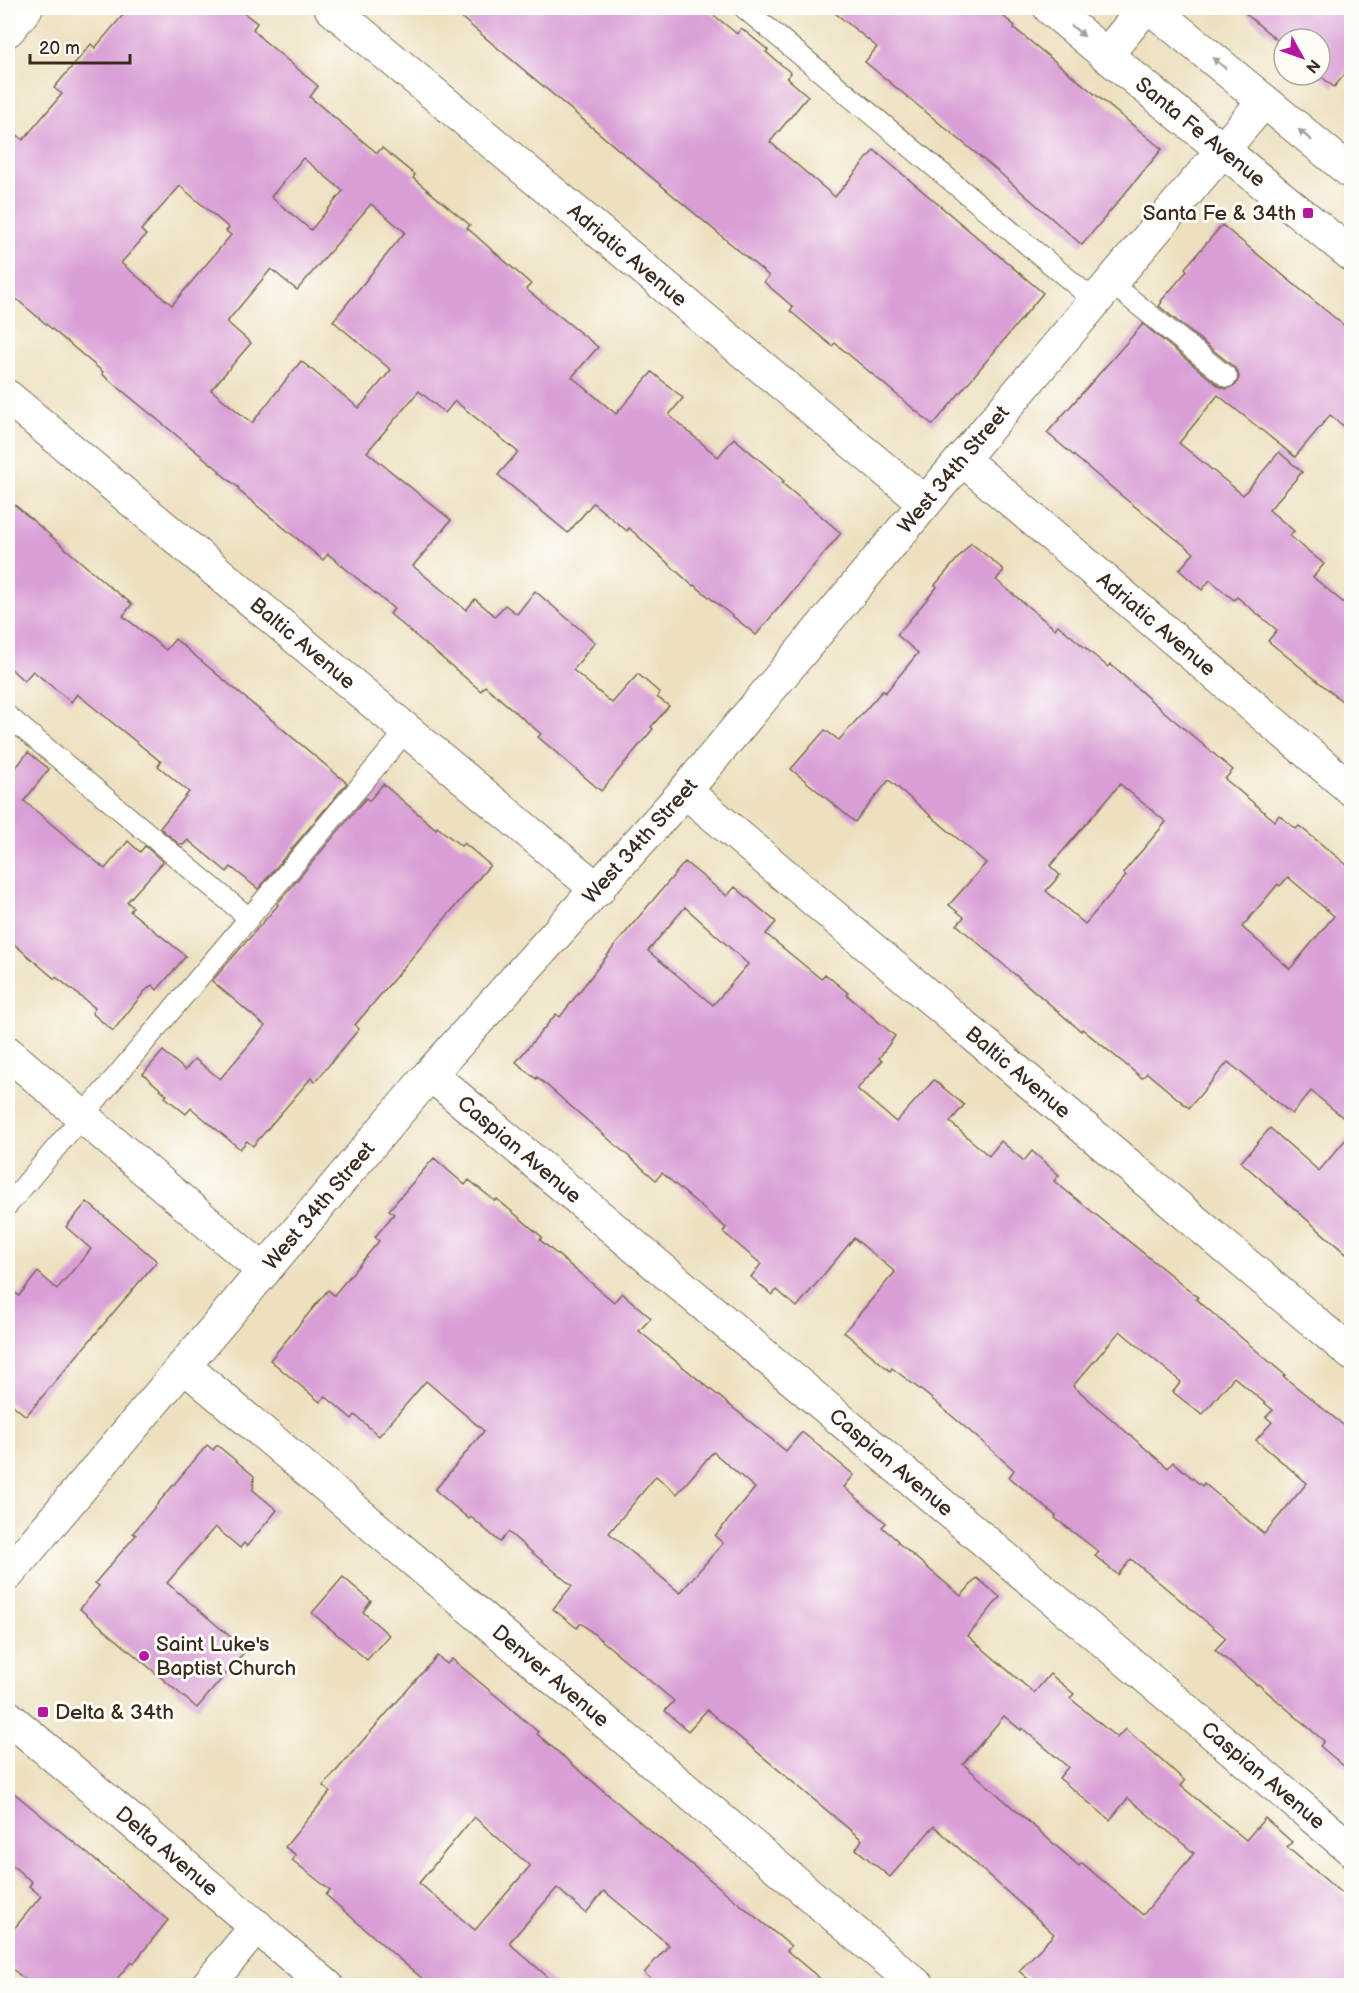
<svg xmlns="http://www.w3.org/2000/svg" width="1359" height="1993" font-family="'Balsamiq Sans',sans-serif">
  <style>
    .building { fill: #d99ed5; fill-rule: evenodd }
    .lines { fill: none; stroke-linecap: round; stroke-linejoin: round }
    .service-casing { stroke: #796a56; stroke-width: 22 }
    .minor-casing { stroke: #796a56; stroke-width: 35 }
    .secondary-casing { stroke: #796a56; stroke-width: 35 }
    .service { stroke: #fff; stroke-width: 20 }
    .minor { stroke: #fff; stroke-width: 33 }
    .secondary { stroke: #fff; stroke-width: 33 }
    .oneway { fill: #a79f9a }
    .poi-dot { fill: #b5179e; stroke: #fdfcf7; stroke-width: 2 }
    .labels { text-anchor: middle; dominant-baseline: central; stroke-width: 6; stroke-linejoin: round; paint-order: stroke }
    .street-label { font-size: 21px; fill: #3b2a1e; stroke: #fdfcf7 }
    .poi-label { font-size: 21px; fill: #3b2a1e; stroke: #fdfcf7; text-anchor: start }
  </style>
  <rect width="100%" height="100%" fill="#fdfcf7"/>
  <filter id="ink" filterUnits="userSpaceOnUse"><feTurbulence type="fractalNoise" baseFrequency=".0167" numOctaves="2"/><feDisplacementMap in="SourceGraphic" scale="12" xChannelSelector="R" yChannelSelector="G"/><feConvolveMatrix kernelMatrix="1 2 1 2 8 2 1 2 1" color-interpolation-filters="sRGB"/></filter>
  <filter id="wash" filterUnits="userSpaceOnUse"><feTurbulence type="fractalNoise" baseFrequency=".008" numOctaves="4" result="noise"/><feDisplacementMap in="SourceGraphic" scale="24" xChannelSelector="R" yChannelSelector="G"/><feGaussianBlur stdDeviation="1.35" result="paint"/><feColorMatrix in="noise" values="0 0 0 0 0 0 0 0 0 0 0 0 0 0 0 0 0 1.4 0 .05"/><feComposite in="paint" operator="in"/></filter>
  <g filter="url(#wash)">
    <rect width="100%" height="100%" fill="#ede0bf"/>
    <g id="blocks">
      <g class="building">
        <path d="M129 8H237L257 23 253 29 261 38 318 86 310 97 377 153 382 148 415 175 413 178 470 225 467 228 531 284 526 289 598 347 572 377 616 414 652 372 683 398 669 415 718 457 734 438 784 481 782 483 841 533 756 635 694 585 693 586 629 528 627 531 593 503 568 533 498 475 518 452 455 401 445 413 419 391 367 452 451 520 413 566 466 610 475 599 495 616 505 605 517 614 535 591 595 642 573 670 612 703 638 674 660 693 657 697 669 706 651 727 653 729 601 791 538 737 541 734 485 686 481 691 390 614 394 609 328 554 323 560 238 490 239 488 219 472 220 471 102 374 103 372 8 292V127L23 140 62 94 54 88 91 44 95 48ZM303 158 343 191 311 230 271 197ZM180 186 229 228 226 231 231 235 172 305 121 263 146 235 141 230ZM371 204 405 232 333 321 391 370 359 408 301 361 252 423 211 390 251 343 227 322 271 269 297 290Z"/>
        <path d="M450 8H705L737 34 741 28 768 50 766 52 791 73 787 78 808 96 770 142 835 197 874 150 1043 293 933 425 835 343 832 346 790 311 793 307 764 282 769 276Z"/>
        <path d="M829 8H993L1015 26 1014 28 1162 149 1082 245 1000 173 865 62 877 47Z"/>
        <path d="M1239 8H1352V66L1334 87 1319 75 1320 39H1284V46Z"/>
        <path d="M1222 225 1352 332V433L1330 415 1295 457 1218 395 1179 443 1243 495 1279 452 1302 472 1269 510 1294 531 1290 536 1324 564 1313 577 1352 610V709L1268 641 1277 630 1237 597 1234 600 1210 580 1202 590 1179 570 1194 553 1123 497 1047 433 1143 324 1219 386 1226 389 1236 385 1239 378 1238 372 1235 368 1159 306 1162 302 1161 301 1187 271 1185 268Z"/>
        <path d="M8 499 110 587 132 604 123 616 166 650 175 639 347 783 258 889 231 867 227 872 188 840 183 845 179 844 160 828 189 792 158 766 161 762 77 694 71 702 33 671 24 681 8 666Z"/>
        <path d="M971 543 1004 570 996 580 1055 629 1058 625 1108 667 1110 664 1155 704 1233 770 1225 779 1275 821 1279 815 1296 829 1299 826 1352 869V1125L1311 1091 1292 1114 1228 1062 1189 1108 1147 1073 1142 1078 1082 1029 1081 1031 957 925 964 917 949 905 986 863 889 780 855 822 791 769 825 730 839 740 883 690 885 693 918 653 897 635 937 587 935 585ZM1120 784 1166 822 1123 873 1126 876 1085 924 1046 891 1060 875 1050 866ZM1288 877 1334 916 1290 969 1242 927 1278 884 1280 886Z"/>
        <path d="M28 752 49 769 24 801 105 869 128 841 140 852 145 846 163 862 127 902 133 907 130 911 186 956 157 990 152 985 144 992 113 1031 92 1013 95 1008 56 977 55 979 8 939V778Z"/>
        <path d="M383 784 436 829 437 827 441 830 461 846 464 843 490 865 355 1025 359 1029 315 1082 311 1078 253 1146 247 1141 240 1149 191 1108 186 1114 165 1097 167 1095 143 1074 163 1051 185 1070 195 1059 220 1079 265 1026 212 981 278 905 277 904 366 798 369 801Z"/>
        <path d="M685 862 727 896 735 887 776 922 766 934 821 979 825 974 848 993 847 995 895 1036 879 1058 882 1061 857 1089 896 1122 934 1080 964 1105 950 1122 989 1156 1001 1141 1024 1161 1032 1151 1059 1175 1054 1181 1198 1297 1196 1299 1285 1375 1283 1376 1352 1432V1773L1320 1746 1324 1741 1258 1684 1257 1685 1215 1650 1226 1638 1131 1559 1118 1575 1095 1556 1099 1552 1055 1518 1056 1516 1009 1477 1014 1470 979 1439 926 1394 892 1368 890 1371 844 1332 895 1272 854 1238 797 1307 777 1290 772 1295 751 1277 761 1264 723 1232 726 1228 662 1173 656 1180 537 1077 536 1079 516 1062 556 1014 560 1017 616 944ZM685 907 748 964 713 1005 648 951ZM1120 1331 1181 1382 1173 1392 1202 1415 1234 1377 1273 1410 1266 1417 1272 1422 1256 1440 1307 1483 1264 1534 1204 1483 1202 1486 1173 1462 1168 1468 1073 1386Z"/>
        <path d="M1270 1128 1319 1171 1352 1132V1259L1241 1162Z"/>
        <path d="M434 1158 465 1185 469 1180 495 1201 497 1199 542 1237 540 1240 614 1302 622 1293 651 1318 639 1331 786 1451 802 1432 854 1475 844 1487 886 1523 882 1527 898 1541 897 1542 961 1596 977 1578 1000 1597 968 1636 1034 1693 1050 1674 1074 1694 1070 1698 1117 1738 1125 1729 1161 1759 1185 1781 1181 1786 1246 1840 1265 1818 1292 1842 1287 1847 1352 1902V1986H1036L1019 1971 1054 1934 934 1826 890 1877 856 1849 862 1840 707 1710 688 1731 665 1711 674 1701 581 1623 577 1628 553 1609 572 1586 508 1532 500 1542 471 1517 469 1519 435 1490 484 1431 426 1381 379 1436 355 1415 352 1419 325 1396 320 1402 270 1360 328 1290 334 1295 379 1241 375 1237 394 1214 389 1210ZM713 1452 755 1488 715 1536 723 1543 680 1593 609 1533 656 1476 677 1494ZM1004 1716 1021 1730 1022 1728 1068 1767 1059 1778 1110 1820 1128 1798 1194 1853 1143 1915 1082 1863 1079 1866 963 1764Z"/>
        <path d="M87 1202 157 1261 26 1416 8 1401V1286L19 1296 38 1272 57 1289 91 1249 66 1227Z"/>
        <path d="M207 1445 213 1450 217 1445 254 1476 253 1490 277 1510 247 1546 244 1543 240 1548 215 1527 167 1583 246 1650 197 1708 80 1609 99 1586 95 1583 136 1535 133 1533Z"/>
        <path d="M343 1577 371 1601 363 1612 389 1635 367 1660 312 1613Z"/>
        <path d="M437 1656 447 1664 452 1659 501 1700 538 1732 537 1734 653 1833 791 1946 787 1951 829 1986H659L644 1973 669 1945 604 1891 586 1913 557 1888 509 1943 558 1986H431L397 1957 326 1895 330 1890 292 1860 296 1855 285 1847 330 1792 323 1786ZM474 1817 530 1866 475 1930 419 1883Z"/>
        <path d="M8 1788 168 1920 133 1964 131 1962 111 1986H32L8 1965V1936L41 1896 29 1886 32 1882 8 1862Z"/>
      </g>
    </g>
  </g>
  <g filter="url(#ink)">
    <use href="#blocks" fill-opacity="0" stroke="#796a56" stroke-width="1.5"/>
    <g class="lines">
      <defs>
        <g id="service">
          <path d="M744 8 1096 302"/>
          <path d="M1111 283 1227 377"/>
          <path d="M8 716 249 918"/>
          <path d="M8 1205 407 730"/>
        </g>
        <g id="minor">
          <path id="s1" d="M331 8 925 503"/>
          <path d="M8 30 26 8"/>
          <path d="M1106 55 1145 8"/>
          <path id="s2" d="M8 397 598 890"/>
          <path id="s3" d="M962 459 1352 790"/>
          <path id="s4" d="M685 791 1352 1354"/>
          <path d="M8 1053 264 1271"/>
          <path id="s5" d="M430 1074 1352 1850"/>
          <path id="s6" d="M184 1366 918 1986"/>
          <path id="s7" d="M8 1574 430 1074 685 791 925 503 1264 101"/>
          <path id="s8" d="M8 1717 327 1986"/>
          <path d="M207 1986 257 1926"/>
        </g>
        <g id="secondary">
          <path id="s9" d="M1050 8 1106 55 1352 255"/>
          <path d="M1151 8 1352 173"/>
        </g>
      </defs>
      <use href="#service" class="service-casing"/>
      <use href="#minor" class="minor-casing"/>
      <use href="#secondary" class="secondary-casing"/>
      <use href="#service" class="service"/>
      <use href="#minor" class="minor"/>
      <use href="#secondary" class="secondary"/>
    </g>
    <defs><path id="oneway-solid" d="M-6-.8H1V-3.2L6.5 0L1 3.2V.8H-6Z" transform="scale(1.5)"/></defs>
    <g class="oneway">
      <use href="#oneway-solid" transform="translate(1078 31) rotate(40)"/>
      <use href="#oneway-solid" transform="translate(1219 63) rotate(-141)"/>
      <use href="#oneway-solid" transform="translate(1305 135) rotate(-140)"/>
    </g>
  </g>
  <g class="poi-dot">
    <rect x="1302" y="207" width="12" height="12" rx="3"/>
    <circle cx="144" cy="1656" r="6"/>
    <rect x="37" y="1706" width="12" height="12" rx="3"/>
  </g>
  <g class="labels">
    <g class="street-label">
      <text stroke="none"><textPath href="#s9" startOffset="195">Santa Fe Avenue</textPath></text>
      <text stroke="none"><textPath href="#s1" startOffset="386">Adriatic Avenue</textPath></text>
      <text stroke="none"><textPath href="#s7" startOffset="1454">West 34th Street</textPath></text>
      <text stroke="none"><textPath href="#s3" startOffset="255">Adriatic Avenue</textPath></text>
      <text stroke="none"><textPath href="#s2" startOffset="384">Baltic Avenue</textPath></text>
      <text stroke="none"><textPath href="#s7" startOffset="968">West 34th Street</textPath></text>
      <text stroke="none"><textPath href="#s4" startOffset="436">Baltic Avenue</textPath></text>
      <text stroke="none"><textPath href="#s5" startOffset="117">Caspian Avenue</textPath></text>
      <text stroke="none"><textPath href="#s7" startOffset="482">West 34th Street</textPath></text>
      <text stroke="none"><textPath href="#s5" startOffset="603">Caspian Avenue</textPath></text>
      <text stroke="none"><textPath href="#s6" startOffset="480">Denver Avenue</textPath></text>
      <text stroke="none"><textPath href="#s5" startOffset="1089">Caspian Avenue</textPath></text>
      <text stroke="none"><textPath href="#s8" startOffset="208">Delta Avenue</textPath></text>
    </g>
    <g class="poi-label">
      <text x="1296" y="213" text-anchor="end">Santa Fe &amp; 34th</text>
      <text x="156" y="1644">Saint Luke's<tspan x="156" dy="24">Baptist Church</tspan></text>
      <text x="55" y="1712">Delta &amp; 34th</text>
    </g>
  </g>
  <rect width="1359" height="1993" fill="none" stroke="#fdfcf7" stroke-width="30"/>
  <g transform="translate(1302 57) rotate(130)"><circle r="28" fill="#fdfcf7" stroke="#afa8a0" stroke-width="1.5"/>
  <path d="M0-4.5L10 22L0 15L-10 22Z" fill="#b5179e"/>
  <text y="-9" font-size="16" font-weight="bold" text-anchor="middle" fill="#3b2a1e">N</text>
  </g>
  <path d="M30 54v9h100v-9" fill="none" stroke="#3b2a1e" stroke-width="3"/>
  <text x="39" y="54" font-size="18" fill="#3b2a1e" stroke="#fdfcf7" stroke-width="4.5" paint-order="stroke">20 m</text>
</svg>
